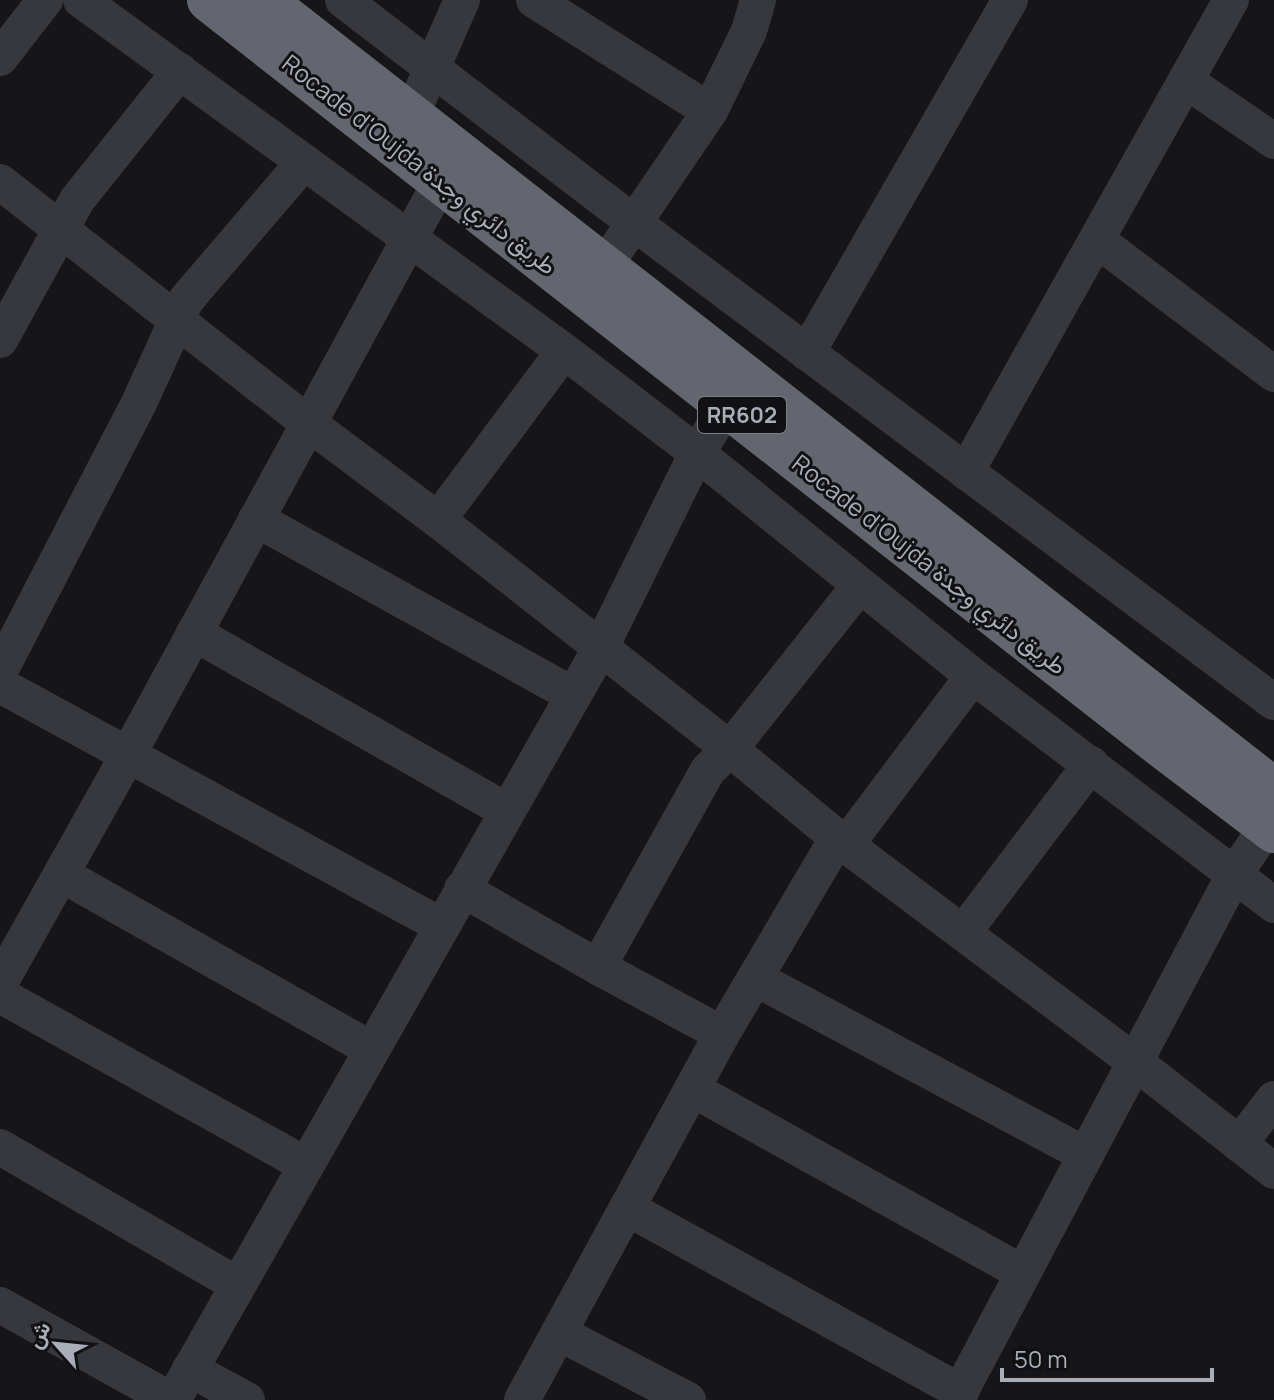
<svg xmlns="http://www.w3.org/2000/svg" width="1274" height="1400" font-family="Manrope,Vazirmatn,sans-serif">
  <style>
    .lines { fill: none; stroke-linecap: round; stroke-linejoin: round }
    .minor { stroke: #37383d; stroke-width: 36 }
    .highway { stroke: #63666e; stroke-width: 44 }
    .labels { text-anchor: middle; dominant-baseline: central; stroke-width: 6; stroke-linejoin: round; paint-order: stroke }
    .shield { fill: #111113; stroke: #7b7e86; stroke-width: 2 }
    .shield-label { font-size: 22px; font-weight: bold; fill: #a8adb8 }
    .street-label { font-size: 24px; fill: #a8adb8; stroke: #111113 }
  </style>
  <rect width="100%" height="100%" fill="#161618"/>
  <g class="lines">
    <g class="minor">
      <path d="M81 0 564 351 697 453 860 585"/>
      <path d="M343 0 633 222 1274 702"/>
      <path d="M534 0 710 111"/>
      <path d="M0 58 45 0"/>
      <path d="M1186 81 1274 141"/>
      <path d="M398 140 411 116 462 0"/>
      <path d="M0 182 308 423 438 520 730 749 846 845 1135 1062 1274 1171"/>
      <path d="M1097 240 1274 374"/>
      <path d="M589 289 710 111 749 31 758 0"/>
      <path d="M0 340 77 200 180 71"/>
      <path d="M807 353 1010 0"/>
      <path d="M966 472 1231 0"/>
      <path d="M256 519 573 695"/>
      <path d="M438 520 564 351"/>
      <path d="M194 633 507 811"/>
      <path d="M0 671 139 403 186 300 304 162"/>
      <path d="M0 685 442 926"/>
      <path d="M846 845 973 676"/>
      <path d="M61 874 371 1049"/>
      <path d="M462 889 598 967 722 1034"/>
      <path d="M963 933 1091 764"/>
      <path d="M598 967 708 770 730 749 860 585 973 676 1274 905"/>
      <path d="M755 978 1086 1155"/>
      <path d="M0 983 128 755 454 157"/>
      <path d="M0 995 306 1165"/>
      <path d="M692 1089 1023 1273"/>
      <path d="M1239 1144 1274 1099"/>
      <path d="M0 1147 238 1285"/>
      <path d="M627 1208 961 1392"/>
      <path d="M0 1305 171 1400"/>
      <path d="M559 1333 688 1400"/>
      <path d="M190 1369 247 1400"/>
      <path d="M173 1400 600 649 697 453 728 404"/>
      <path d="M522 1400 722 1034 838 837"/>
      <path d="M956 1400 1234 875 1274 816"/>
    </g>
    <g class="highway">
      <path d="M209 0 1167 750 1274 831"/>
      <path d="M263 0 1274 790"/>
    </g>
  </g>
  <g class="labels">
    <rect class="shield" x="698" y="397" width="88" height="36" rx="6"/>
    <g class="shield-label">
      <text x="742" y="415">RR602</text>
    </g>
    <g class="street-label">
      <text transform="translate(420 164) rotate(38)">Rocade d'Oujda طريق دائري وجدة</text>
      <text transform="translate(930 564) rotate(38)">Rocade d'Oujda طريق دائري وجدة</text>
    </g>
  </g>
  <g transform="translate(56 1344) rotate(297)" stroke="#111113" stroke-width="6" paint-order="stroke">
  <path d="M0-6L14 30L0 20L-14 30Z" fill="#a8adb8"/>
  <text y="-12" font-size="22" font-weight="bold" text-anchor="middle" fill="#a8adb8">ش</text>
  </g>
  <path d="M1002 1368v12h210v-12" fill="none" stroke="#a8adb8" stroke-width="4"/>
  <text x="1014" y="1368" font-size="24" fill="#a8adb8" stroke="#111113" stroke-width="6" paint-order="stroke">50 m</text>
</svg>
